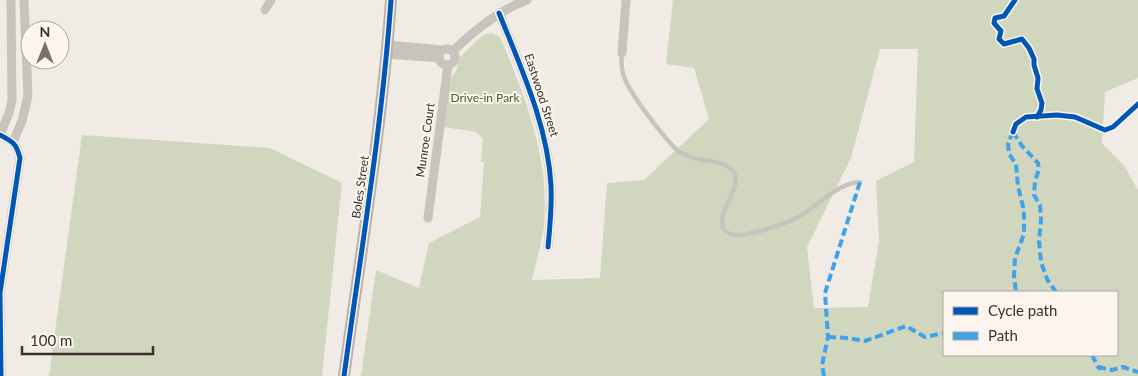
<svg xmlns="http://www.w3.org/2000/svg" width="1138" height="376" font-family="Lato,sans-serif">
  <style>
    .green { fill: #d1d6bf; fill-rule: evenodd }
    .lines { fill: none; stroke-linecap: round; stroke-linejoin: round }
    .lane { stroke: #c9c3be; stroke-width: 4.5 }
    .street { stroke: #c9c3be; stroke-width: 9 }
    .secondary { stroke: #bab3ae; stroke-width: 12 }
    .quiet { stroke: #3fa3eb; stroke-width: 4; stroke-dasharray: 8 4; stroke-linecap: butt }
    .cycleway-casing { stroke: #fbf5ee; stroke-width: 8 }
    .cycleway { stroke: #0057b8; stroke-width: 5 }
    .labels { text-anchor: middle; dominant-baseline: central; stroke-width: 4; stroke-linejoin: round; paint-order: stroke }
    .street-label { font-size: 12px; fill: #3b302b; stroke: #fbf5ee }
    .park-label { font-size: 12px; fill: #4a5a2e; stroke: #fbf5ee }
  </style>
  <rect width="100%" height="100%" fill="#f0ebe5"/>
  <g class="green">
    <path d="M673 0H1138V78L1105 92 1102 143 1125 167 1138 190V376H361L376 270 419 288 429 243 480 217 484 162H481L483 139 476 132 444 127 451 78 456 71 460 57 483 35 492 33 500 37C525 97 550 158 544 224 542 243 536 262 532 280L600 278 607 183 644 180 709 119 694 68 666 64ZM880 49H918L914 162 876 181 879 241 868 307 814 308 807 247 851 158ZM944 292H1117V355H944Z"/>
    <path d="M82 135 270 148 342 183 322 376H49Z"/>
  </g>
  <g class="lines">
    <path class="lane" d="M622 53C621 62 621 71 625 79 631 95 660 132 672 145 676 150 682 154 688 156 701 162 726 159 734 173 742 189 717 209 723 228 726 232 730 235 735 235 748 236 786 224 798 217 820 205 835 184 860 182"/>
    <g class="street">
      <path d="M265 10 271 0"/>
      <path d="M499 13C521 68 548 126 551 186 552 206 550 227 548 247"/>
      <path d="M388 45 442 50"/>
      <circle cx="447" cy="57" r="8"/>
      <path d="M453 51C475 30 498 11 527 0"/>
      <path d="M622 53 626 0"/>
      <path d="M387 54 439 58"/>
      <path d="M0 135C13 142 16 143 20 158L0 293 1 376"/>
      <path d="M0 135 9 113 12 101 11 0"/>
      <path d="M13 142 22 121 28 96 24 0"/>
      <path d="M428 218 448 65"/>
    </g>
    <path class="secondary" d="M344 376C361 251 382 126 391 0"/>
    <g class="quiet">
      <path d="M1013 132 1022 146 1038 163 1039 169 1035 181 1034 195 1040 205 1041 219 1039 241 1041 262 1047 279 1056 292"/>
      <path d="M1013 132 1008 143 1009 154 1016 164 1018 186 1024 211V234L1015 258 1014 276 1016 292"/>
      <path d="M828 337 848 338 865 341 906 326 925 337 944 333"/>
      <path d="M1092 355 1098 367 1101 369"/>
      <path d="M1098 367 1112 370 1123 367 1138 372"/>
      <path d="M824 376 822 365 828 337 825 293 860 182"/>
    </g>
    <defs>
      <g id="cycleway">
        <path d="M1015 0 1004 16 995 18 994 23 1001 31 999 39 1004 44 1022 39 1029 48 1034 59V65L1038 78 1037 89 1042 103 1041 110 1037 117"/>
        <path d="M499 13C521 68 548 126 551 186 552 206 550 227 548 247"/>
        <path d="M1013 132 1016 124 1026 117 1057 115 1075 117 1105 130 1113 127 1138 104"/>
        <path d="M0 135C13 142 16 143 20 158L0 293 1 376"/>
        <path d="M344 376C361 251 382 126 391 0"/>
      </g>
    </defs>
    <use href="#cycleway" class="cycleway-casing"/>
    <use href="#cycleway" class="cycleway"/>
  </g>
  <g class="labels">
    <g class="street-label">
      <text transform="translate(542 95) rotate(72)">Eastwood Street</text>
      <text transform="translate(425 140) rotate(-82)">Munroe Court</text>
      <text transform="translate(360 187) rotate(-82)">Boles Street</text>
    </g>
    <g class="park-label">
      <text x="485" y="97">Drive-in Park</text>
    </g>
  </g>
  <rect x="943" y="291" width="175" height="65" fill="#fbf5ee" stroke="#aea6a0"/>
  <rect x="953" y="307" width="25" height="8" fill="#0057b8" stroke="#aea6a0"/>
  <text x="988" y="316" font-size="15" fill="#3b302b">Cycle path</text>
  <rect x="953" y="332" width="25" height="8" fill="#3fa3eb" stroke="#aea6a0"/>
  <text x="988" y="341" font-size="15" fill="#3b302b">Path</text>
  <g transform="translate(45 45)"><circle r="24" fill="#fbf5ee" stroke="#aea6a0"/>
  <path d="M0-4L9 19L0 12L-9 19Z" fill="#7a716c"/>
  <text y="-8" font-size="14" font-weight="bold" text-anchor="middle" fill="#3b302b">N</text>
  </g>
  <path d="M22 346v8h131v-8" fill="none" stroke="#3b302b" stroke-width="2.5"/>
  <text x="30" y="346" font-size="15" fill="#3b302b" stroke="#fbf5ee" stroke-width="4" paint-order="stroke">100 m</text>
</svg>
